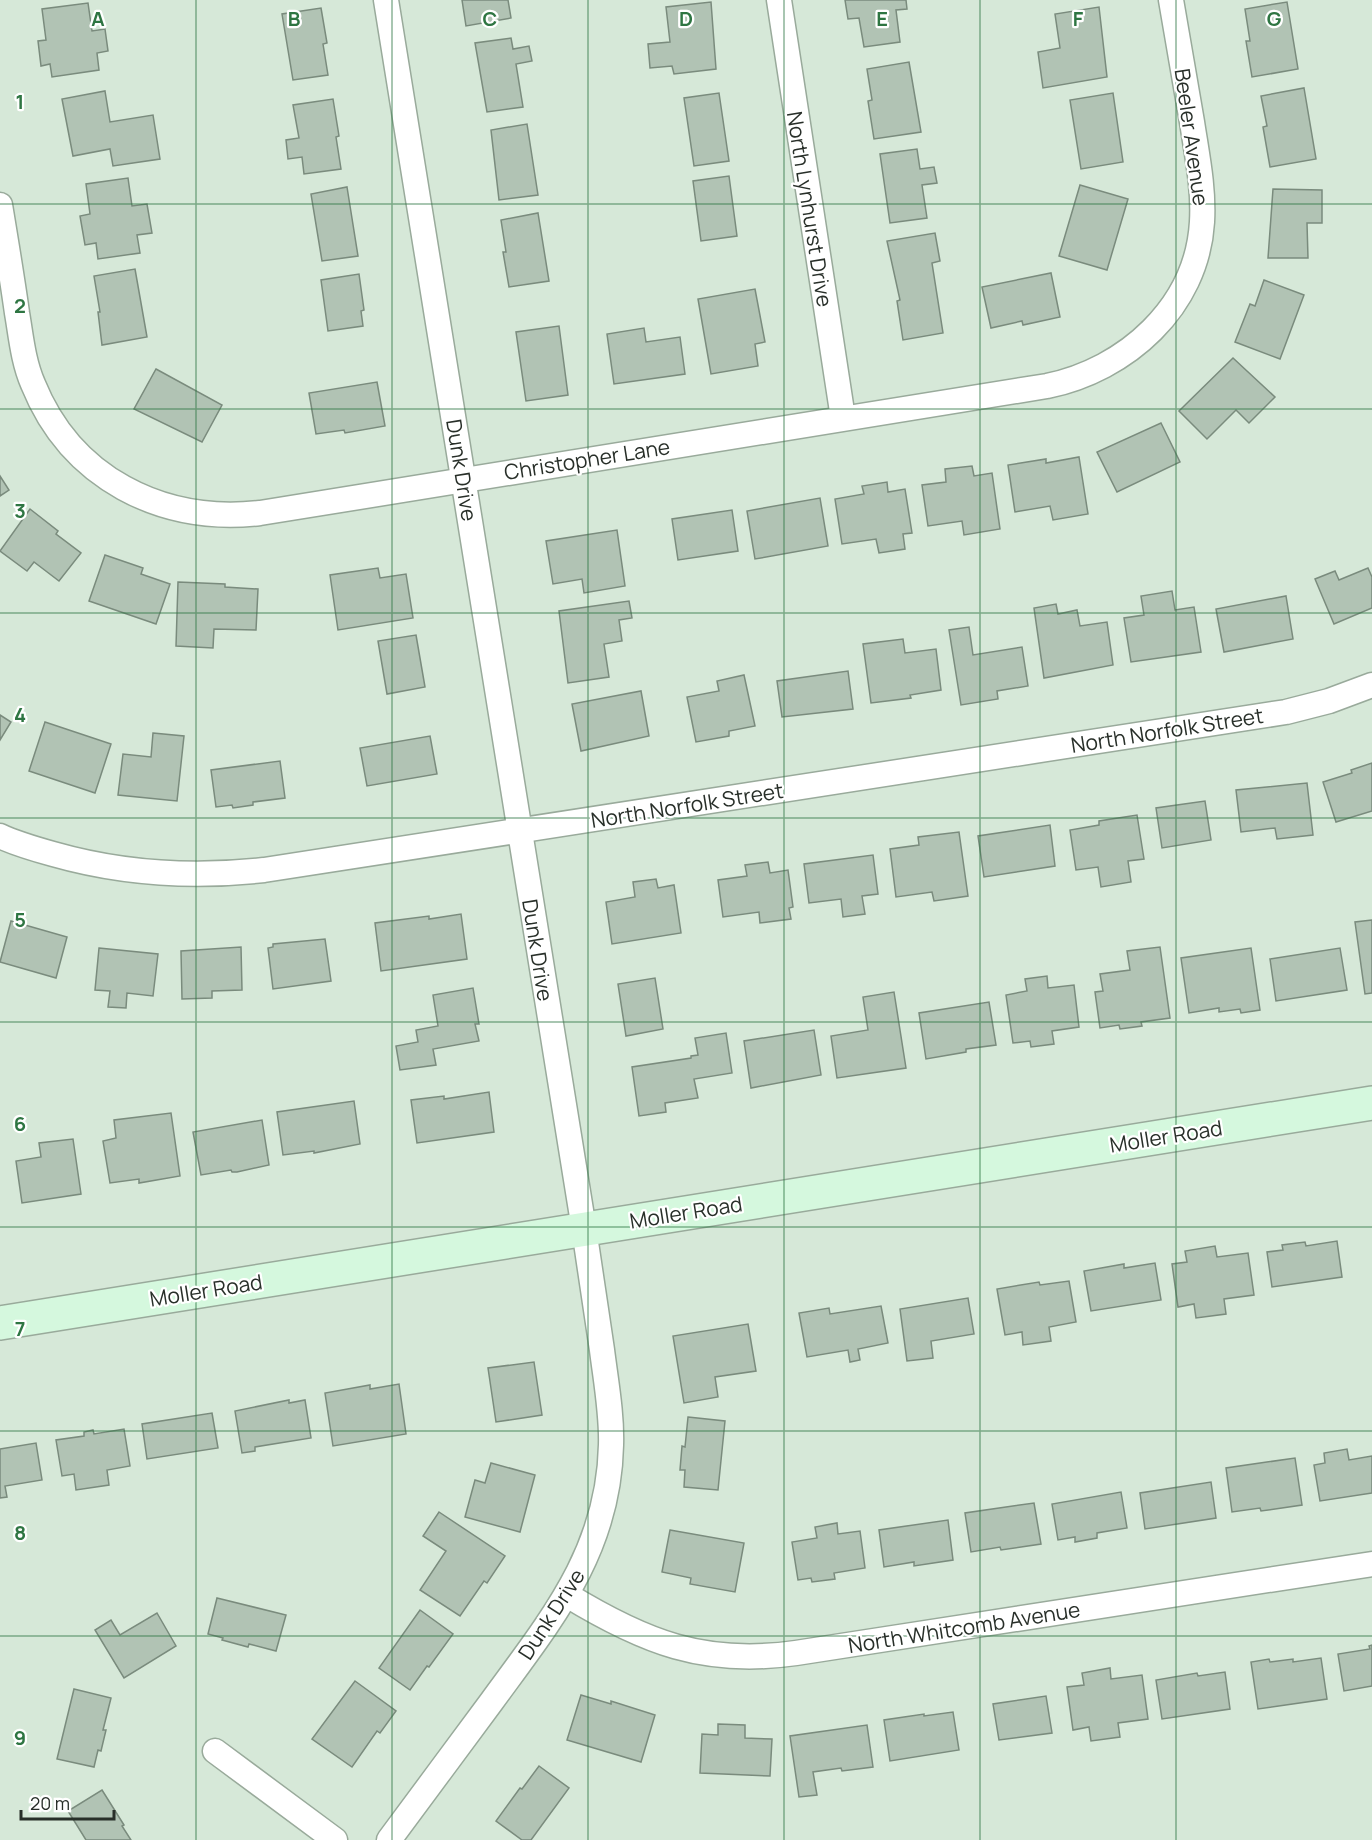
<svg xmlns="http://www.w3.org/2000/svg" width="1372" height="1840" font-family="Manrope,sans-serif">
  <style>
    .building { fill: #b1c3b4; stroke: #7a8b7d; stroke-width: 1.5 }
    .lines { fill: none; stroke-linecap: round; stroke-linejoin: round }
    .street-casing { stroke: #99aa9b; stroke-width: 27 }
    .secondary-casing { stroke: #99aa9b; stroke-width: 36 }
    .street { stroke: #fff; stroke-width: 24 }
    .secondary { stroke: #d5f8de; stroke-width: 33 }
    .grid { fill: none; stroke: #2e7542; stroke-width: 1.5; stroke-opacity: 0.55 }
    .labels { text-anchor: middle; dominant-baseline: central; stroke-width: 4.5; stroke-linejoin: round; paint-order: stroke }
    .street-label { font-size: 21px; fill: #282f29; stroke: #fff }
    .grid-label { font-size: 20px; text-anchor: middle; font-weight: bold; fill: #2e7542; stroke: #fff; stroke-width: 4.5; stroke-linejoin: round; paint-order: stroke }
  </style>
  <rect width="100%" height="100%" fill="#d6e8d8"/>
  <g class="building">
    <path d="M462 0H508L511 18 466 26Z"/>
    <path d="M845 0H906L907 9 896 10 900 42 864 47 859 18 848 19Z"/>
    <path d="M711 2 716 69 674 74 672 66 650 68 648 44 670 42 666 7Z"/>
    <path d="M1287 2 1298 69 1252 77 1246 41H1250L1245 9Z"/>
    <path d="M88 3 92 31 105 29 108 51 97 53 99 70 52 77 50 64 41 66 38 41 46 40 42 9Z"/>
    <path d="M1099 7 1107 77 1043 88 1038 52 1060 48 1055 14Z"/>
    <path d="M321 8 327 43 323 44 328 75 293 80 282 14Z"/>
    <path d="M511 38 513 49 529 46 532 61 516 64 523 107 487 112 475 43Z"/>
    <path d="M909 62 921 132 874 139 868 101 872 100 867 69Z"/>
    <path d="M1304 88 1316 159 1270 167 1263 127 1267 126 1261 96Z"/>
    <path d="M105 91 110 122 153 115 160 159 113 166 110 149 73 156 62 99Z"/>
    <path d="M719 93 729 161 694 166 684 98Z"/>
    <path d="M1113 93 1123 162 1081 169 1070 100Z"/>
    <path d="M333 99 339 136 336 137 341 169 304 174 302 157 288 159 286 140 299 138 293 105Z"/>
    <path d="M527 124 538 195 499 200 491 130Z"/>
    <path d="M917 149 920 169 934 167 937 183 922 185 927 218 890 223 880 154Z"/>
    <path d="M729 176 737 236 701 241 693 181Z"/>
    <path d="M128 178 132 206 147 204 152 233 137 235 140 253 98 259 96 243 85 245 80 216 90 214 86 184Z"/>
    <path d="M1080 185 1128 199 1107 270 1059 256Z"/>
    <path d="M347 187 358 256 322 261 311 194Z"/>
    <path d="M1273 189 1322 190V223H1307L1308 258H1268Z"/>
    <path d="M538 213 549 281 509 287 503 252H506L501 220Z"/>
    <path d="M935 233 940 261 932 263 943 333 903 340 897 301 900 300 887 241Z"/>
    <path d="M135 269 147 337 102 345 98 312H100L94 276Z"/>
    <path d="M1051 273 1060 317 1023 325 1022 321 991 328 982 287Z"/>
    <path d="M359 274 364 310 361 311 363 326 328 331 321 280Z"/>
    <path d="M1264 280 1304 295 1280 359 1235 342 1250 304 1255 306Z"/>
    <path d="M755 289 765 342 755 344 758 366 711 374 698 299Z"/>
    <path d="M559 326 568 395 526 401 516 332Z"/>
    <path d="M644 328 646 342 680 337 685 374 614 384 607 334Z"/>
    <path d="M1233 358 1275 397 1249 423 1236 410 1207 439 1179 411Z"/>
    <path d="M156 369 222 405 202 442 134 409Z"/>
    <path d="M377 382 385 426 345 433 344 430 316 434 309 393Z"/>
    <path d="M1161 423 1180 462 1117 492 1097 452Z"/>
    <path d="M1079 457 1088 514 1053 520 1050 506 1015 512 1008 465 1046 459V463Z"/>
    <path d="M972 466 974 476 992 473 1000 529 964 535 962 521 928 526 922 485 946 482 945 469Z"/>
    <path d="M0 476 9 490 0 496Z"/>
    <path d="M887 482 888 492 905 489 912 533 903 534 905 549 879 553 876 539 842 544 835 499 864 494 862 486Z"/>
    <path d="M820 498 828 546 755 559 747 511Z"/>
    <path d="M30 509 58 531 56 534 81 553 59 581 34 562 27 571 0 551Z"/>
    <path d="M732 510 738 551 678 560 672 519Z"/>
    <path d="M617 530 625 586 584 593 582 579 553 584 546 541Z"/>
    <path d="M105 555 143 568 141 574 170 584 156 624 89 601Z"/>
    <path d="M378 568 380 578 406 574 413 618 338 630 330 575Z"/>
    <path d="M1368 568 1372 577V608L1334 624 1315 579 1335 571 1339 580Z"/>
    <path d="M178 582 225 584V587L258 589 256 630 214 629 213 648 176 646Z"/>
    <path d="M1172 591 1175 610 1194 607 1201 652 1131 662 1124 618 1144 615 1141 596Z"/>
    <path d="M1286 596 1293 639 1224 652 1216 609Z"/>
    <path d="M629 601 632 618 619 620 622 641 604 644 609 677 568 683 559 611Z"/>
    <path d="M1056 604 1058 614 1077 610 1080 626 1107 622 1113 665 1044 678 1034 608Z"/>
    <path d="M969 627 973 655 1022 647 1028 686 997 691 998 699 961 705 949 630Z"/>
    <path d="M416 635 425 687 387 694 378 641Z"/>
    <path d="M903 639 905 653 936 649 941 690 910 695 911 698 871 703 863 644Z"/>
    <path d="M848 671 853 709 782 717 777 681Z"/>
    <path d="M744 675 755 726 729 731V736L696 742 687 697 719 691 717 681Z"/>
    <path d="M641 691 649 736 581 751 572 704Z"/>
    <path d="M0 715 11 722 0 740Z"/>
    <path d="M45 722 111 744 95 793 29 771Z"/>
    <path d="M153 733 184 736 177 801 118 795 123 754 151 757Z"/>
    <path d="M430 736 437 774 367 786 360 748Z"/>
    <path d="M280 761 285 798 253 802V805L233 808 232 805 216 807 211 770Z"/>
    <path d="M1372 763V811L1336 822 1323 782 1352 773 1351 770Z"/>
    <path d="M1307 783 1313 835 1277 839 1275 828 1241 832 1236 790Z"/>
    <path d="M1205 801 1211 840 1162 848 1156 808Z"/>
    <path d="M1137 815 1144 859 1128 861 1131 882 1101 887 1098 867 1076 870 1070 830 1099 825V821Z"/>
    <path d="M1050 825 1055 866 984 877 978 836Z"/>
    <path d="M959 832 968 896 934 901 932 892 896 897 890 849 919 845 918 837Z"/>
    <path d="M873 855 878 894 862 896 865 914 843 917 841 899 809 903 804 864Z"/>
    <path d="M768 862 770 873 788 870 793 907 789 908 791 919 760 923 759 912 723 917 718 880 747 876 745 865Z"/>
    <path d="M656 879 658 888 674 885 681 933 612 944 606 902 635 897 633 882Z"/>
    <path d="M461 914 467 959 381 971 375 923 429 916V919Z"/>
    <path d="M1372 920V993L1365 994 1355 922Z"/>
    <path d="M11 921 67 937 56 978 0 962Z"/>
    <path d="M325 939 331 981 273 989 268 948 273 947V944Z"/>
    <path d="M241 947 242 990 212 991V998L182 999 181 951Z"/>
    <path d="M1160 947 1170 1018 1141 1022 1142 1026 1120 1029 1119 1025 1100 1028 1095 992 1103 991 1100 974 1130 970 1127 951Z"/>
    <path d="M99 948 158 954 153 996 127 993 126 1008 108 1007 110 991 95 990Z"/>
    <path d="M1251 948 1260 1010 1241 1013 1240 1009 1219 1012V1008L1189 1013 1181 958Z"/>
    <path d="M1340 948 1347 990 1276 1001 1270 959Z"/>
    <path d="M1047 976 1048 988 1074 985 1079 1027 1052 1031 1054 1044 1031 1047 1030 1041 1013 1043 1006 995 1027 991 1025 979Z"/>
    <path d="M655 978 663 1029 626 1036 618 984Z"/>
    <path d="M473 988 479 1024H475L479 1041 433 1049 436 1065 400 1070 396 1046 418 1042 416 1030 438 1026 433 995Z"/>
    <path d="M894 992 906 1068 837 1078 831 1036 868 1030 863 997Z"/>
    <path d="M989 1002 996 1045 966 1049V1052L926 1059 919 1013Z"/>
    <path d="M814 1030 821 1075 751 1088 744 1041Z"/>
    <path d="M726 1033 732 1073 694 1079 698 1098 665 1103 666 1112 639 1116 632 1067 691 1058V1056L698 1055 695 1038Z"/>
    <path d="M489 1092 494 1132 417 1143 411 1100 444 1096V1099Z"/>
    <path d="M354 1101 360 1144 314 1153V1151L283 1155 277 1112Z"/>
    <path d="M171 1113 180 1176 139 1183V1179L110 1183 103 1141 116 1138 114 1120Z"/>
    <path d="M262 1120 269 1165 237 1172H232L231 1170 201 1175 193 1132Z"/>
    <path d="M73 1139 81 1194 22 1203 16 1161 41 1157 39 1143Z"/>
    <path d="M1337 1241 1342 1277 1272 1287 1267 1252 1283 1250 1282 1245 1305 1242 1306 1246Z"/>
    <path d="M1215 1246 1217 1257 1248 1253 1254 1295 1224 1299 1226 1314 1196 1318 1194 1304 1178 1307 1172 1264 1187 1262 1185 1251Z"/>
    <path d="M1155 1263 1161 1300 1091 1311 1084 1271 1124 1264V1268Z"/>
    <path d="M1069 1281 1076 1322 1049 1327 1051 1341 1023 1345 1022 1332 1005 1335 997 1289 1039 1282 1040 1285Z"/>
    <path d="M968 1298 974 1334 931 1341 933 1358 907 1361 900 1309Z"/>
    <path d="M881 1306 888 1343 858 1349 860 1360 850 1362 848 1350 807 1357 799 1313 829 1308 830 1314Z"/>
    <path d="M748 1324 756 1371 715 1377 718 1397 684 1403 673 1336Z"/>
    <path d="M534 1362 542 1415 496 1422 488 1368Z"/>
    <path d="M399 1384 406 1434 333 1446 325 1393 370 1385V1389Z"/>
    <path d="M289 1400V1403L305 1400 311 1438 255 1447V1451L242 1453 235 1411Z"/>
    <path d="M212 1413 218 1448 147 1459 142 1424Z"/>
    <path d="M688 1417 725 1421 718 1490 684 1487 685 1470H680L682 1446 685 1447Z"/>
    <path d="M124 1429 130 1466 107 1470 109 1485 76 1490 74 1474 62 1476 56 1440 84 1436V1432L93 1430 94 1434Z"/>
    <path d="M36 1443 42 1480 5 1486 7 1497 0 1498V1449Z"/>
    <path d="M1347 1449 1349 1460 1372 1456V1493L1320 1501 1314 1465 1325 1463 1324 1453Z"/>
    <path d="M1295 1458 1302 1505 1261 1511 1260 1508 1232 1512 1226 1468Z"/>
    <path d="M491 1463 535 1475 520 1532 465 1517 475 1480 485 1483Z"/>
    <path d="M1211 1482 1216 1518 1145 1529 1140 1493Z"/>
    <path d="M1121 1492 1127 1528 1097 1533V1538L1075 1542V1537L1058 1540 1052 1504Z"/>
    <path d="M1034 1503 1041 1544 1001 1550 1000 1547 971 1552 965 1513Z"/>
    <path d="M439 1512 505 1556 487 1583 484 1581 460 1616 420 1590 446 1551 423 1536Z"/>
    <path d="M948 1520 953 1560 914 1566V1562L884 1567 879 1530Z"/>
    <path d="M837 1523 838 1534 860 1531 865 1568 834 1573 835 1579 812 1582 811 1578 798 1580 792 1542 817 1538 815 1527Z"/>
    <path d="M670 1530 744 1543 735 1592 690 1584 691 1578 662 1572Z"/>
    <path d="M217 1598 286 1615 276 1651 249 1644 248 1647 222 1640 223 1638 208 1634Z"/>
    <path d="M420 1610 453 1634 429 1667 427 1666 410 1690 379 1668Z"/>
    <path d="M157 1613 176 1646 124 1678 95 1630 111 1620 120 1635Z"/>
    <path d="M1372 1645V1686L1344 1691 1338 1654 1370 1649 1369 1646Z"/>
    <path d="M1321 1658 1327 1699 1258 1709 1251 1662 1269 1659 1270 1662 1293 1659V1662Z"/>
    <path d="M1110 1668 1111 1679 1142 1675 1148 1719 1118 1723 1120 1737 1091 1741 1089 1727 1073 1730 1067 1687 1084 1685 1082 1673Z"/>
    <path d="M1225 1672 1230 1709 1162 1719 1156 1680 1197 1673 1198 1676Z"/>
    <path d="M355 1681 396 1711 380 1733 377 1731 352 1767 312 1739Z"/>
    <path d="M74 1689 111 1698 103 1730H106L101 1751 98 1750 94 1767 57 1759Z"/>
    <path d="M581 1695 611 1704V1701L655 1715 641 1762 567 1740Z"/>
    <path d="M1046 1696 1052 1733 999 1740 993 1704Z"/>
    <path d="M953 1712 959 1750 890 1761 884 1720 924 1714V1716Z"/>
    <path d="M718 1724 745 1725V1738L772 1739 770 1776 700 1773 702 1734 718 1735Z"/>
    <path d="M867 1725 873 1767 842 1771 841 1768 813 1772 817 1795 799 1797 790 1736Z"/>
    <path d="M539 1766 569 1788 531 1840H522L496 1821 520 1788 522 1789Z"/>
    <path d="M102 1790 124 1825 122 1826 131 1840H86L68 1811Z"/>
  </g>
  <g class="lines">
    <defs>
      <g id="street">
        <path d="M386 0 584 1229C590 1269 596 1310 602 1350 606 1382 612 1414 611 1445 609 1551 551 1620 492 1701 458 1747 423 1794 389 1840"/>
        <path d="M779 0 843 418"/>
        <path d="M0 205C6 241 12 277 17 313 21 336 23 361 33 384 71 478 161 524 260 513L1047 386C1126 370 1197 307 1202 222 1204 188 1197 155 1192 122 1185 81 1178 41 1171 0"/>
        <path d="M0 836C17 844 35 849 53 854 123 874 192 878 264 870L1286 712 1329 701 1372 685"/>
        <path d="M567 1595C644 1642 704 1666 796 1653L1372 1564"/>
        <path d="M215 1751 335 1840"/>
      </g>
      <path id="secondary" d="M0 1323 1372 1103"/>
    </defs>
    <use href="#street" class="street-casing"/>
    <use href="#secondary" class="secondary-casing"/>
    <use href="#street" class="street"/>
    <use href="#secondary" class="secondary"/>
  </g>
  <path class="grid" d="M196 0V1840M392 0V1840M588 0V1840M784 0V1840M980 0V1840M1176 0V1840M0 204H1372M0 409H1372M0 613H1372M0 818H1372M0 1022H1372M0 1227H1372M0 1431H1372M0 1636H1372"/>
  <g class="labels">
    <g class="street-label">
      <text transform="translate(1192 137) rotate(82)">Beeler Avenue</text>
      <text transform="translate(810 209) rotate(81)">North Lynhurst Drive</text>
      <text transform="translate(587 459) rotate(-9)">Christopher Lane</text>
      <text transform="translate(462 470) rotate(81)">Dunk Drive</text>
      <text transform="translate(1167 730) rotate(-9)">North Norfolk Street</text>
      <text transform="translate(687 805) rotate(-9)">North Norfolk Street</text>
      <text transform="translate(538 950) rotate(81)">Dunk Drive</text>
      <text transform="translate(1166 1136) rotate(-9)">Moller Road</text>
      <text transform="translate(686 1212) rotate(-9)">Moller Road</text>
      <text transform="translate(206 1290) rotate(-9)">Moller Road</text>
      <text transform="translate(551 1614) rotate(-57)">Dunk Drive</text>
      <text transform="translate(964 1627) rotate(-9)">North Whitcomb Avenue</text>
    </g>
  </g>
  <g class="grid-label">
    <text x="98" y="26">A</text>
    <text x="294" y="26">B</text>
    <text x="490" y="26">C</text>
    <text x="686" y="26">D</text>
    <text x="882" y="26">E</text>
    <text x="1078" y="26">F</text>
    <text x="1274" y="26">G</text>
    <text x="20" y="109">1</text>
    <text x="20" y="313">2</text>
    <text x="20" y="518">3</text>
    <text x="20" y="722">4</text>
    <text x="20" y="927">5</text>
    <text x="20" y="1131">6</text>
    <text x="20" y="1336">7</text>
    <text x="20" y="1540">8</text>
    <text x="20" y="1745">9</text>
  </g>
  <path d="M21 1810v9h93v-9" fill="none" stroke="#282f29" stroke-width="3"/>
  <text x="30" y="1810" font-size="18" fill="#282f29" stroke="#ffffff" stroke-width="4.5" paint-order="stroke">20 m</text>
</svg>
